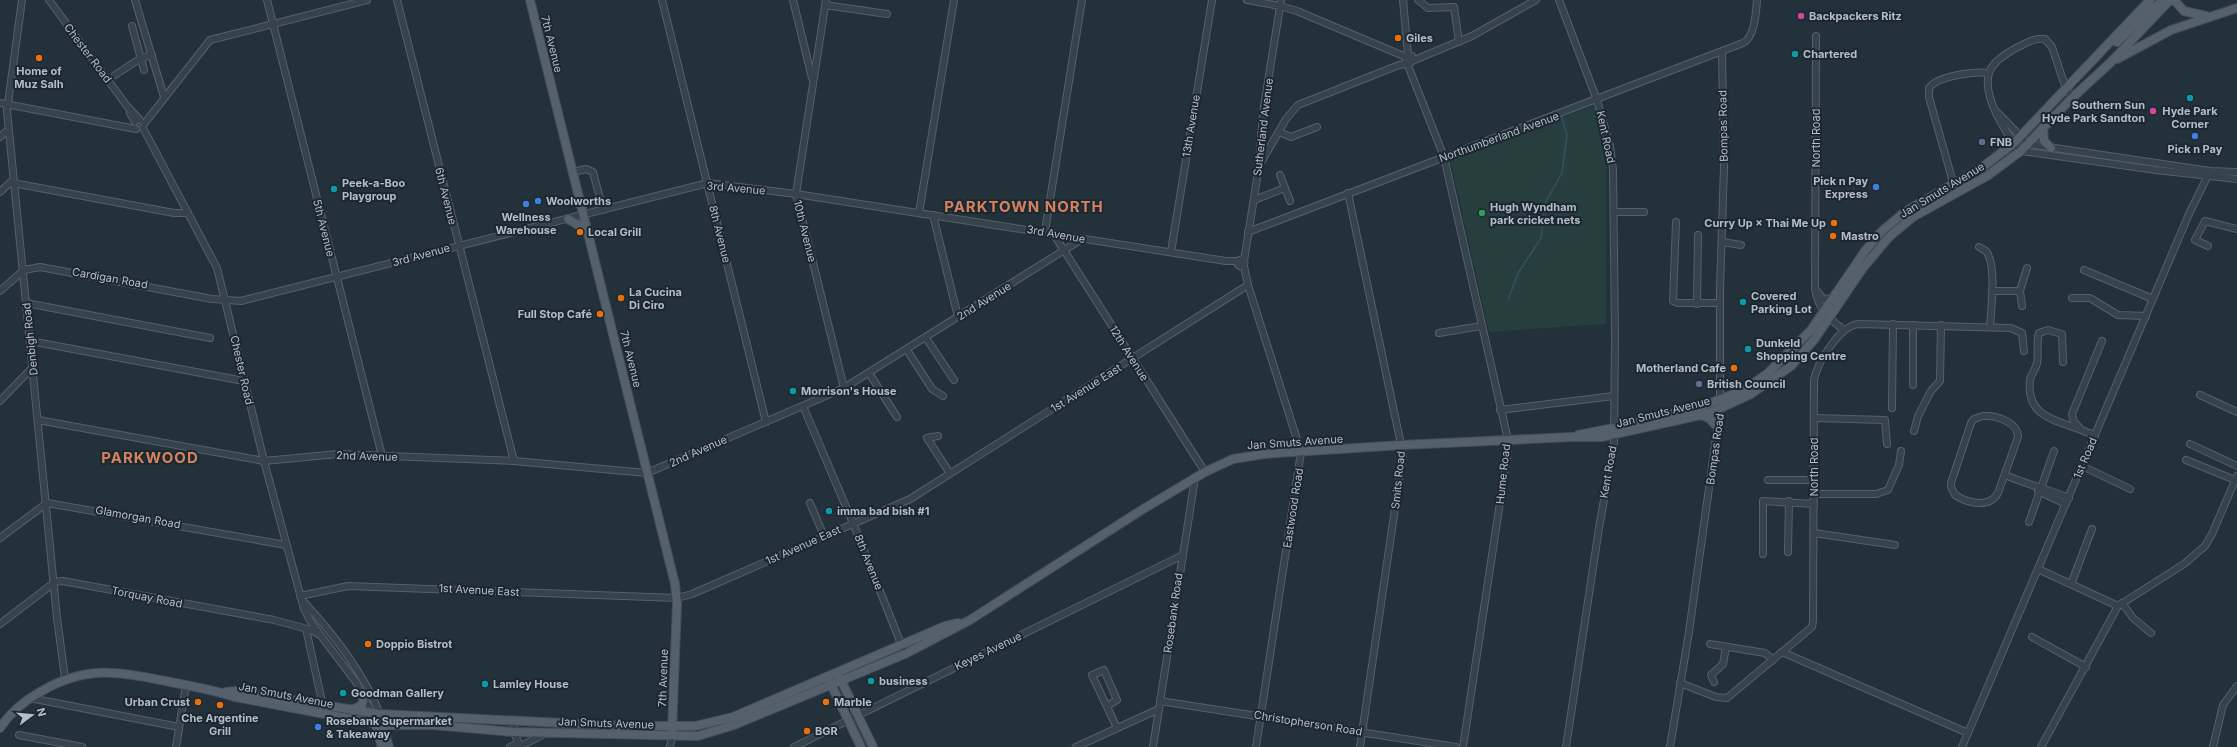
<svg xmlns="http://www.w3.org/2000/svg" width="2237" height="747" font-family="Inter,sans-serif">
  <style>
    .green { fill: #263e3d }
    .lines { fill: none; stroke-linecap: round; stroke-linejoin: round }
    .stream { stroke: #364f62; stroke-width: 1.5 }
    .minor-casing { stroke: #55606a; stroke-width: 8 }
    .major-casing { stroke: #434e58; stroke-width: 10 }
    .minor { stroke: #36424c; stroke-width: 6 }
    .major { stroke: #54616c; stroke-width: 8 }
    .hotel-dot { fill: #d1479c; stroke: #1c2730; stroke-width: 1.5 }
    .food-dot { fill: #e8710a; stroke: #1c2730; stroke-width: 1.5 }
    .culture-dot { fill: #0f9aa8; stroke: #1c2730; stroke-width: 1.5 }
    .shop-dot { fill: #3f7fe0; stroke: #1c2730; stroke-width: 1.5 }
    .service-dot { fill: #5c6f8a; stroke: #1c2730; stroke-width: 1.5 }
    .leisure-dot { fill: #2e9e5b; stroke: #1c2730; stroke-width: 1.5 }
    .labels { text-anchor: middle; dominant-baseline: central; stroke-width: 4; stroke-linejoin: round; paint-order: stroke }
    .poi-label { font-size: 11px; font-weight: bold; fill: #b2bdc7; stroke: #1c2730; text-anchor: start }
    .street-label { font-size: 11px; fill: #b2bdc7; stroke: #1c2730 }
    .district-label { font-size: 15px; font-weight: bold; letter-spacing: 1px; fill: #d48360; stroke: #1c2730 }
  </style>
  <rect width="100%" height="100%" fill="#23313b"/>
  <path class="green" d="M1595 105 1607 144 1606 324 1489 332 1450 159Z"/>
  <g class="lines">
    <path class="stream" d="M1508 300 1518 273 1541 238 1545 203 1562 173 1567 135 1561 115"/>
    <defs>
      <g id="minor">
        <path d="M22 0 7 111 57 618 65 678"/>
        <path d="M49 0 127 106 140 120"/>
        <path d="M135 0 164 97"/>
        <path d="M267 0 382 456"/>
        <path d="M397 0 514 461"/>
        <path d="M662 0 766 422"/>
        <path d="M793 0 812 78"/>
        <path d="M826 0 796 194 844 388"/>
        <path d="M1247 0 1280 6 1297 11 1406 57"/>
        <path d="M1403 0 1408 55"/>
        <path d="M1418 0 1428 8 1454 7 1459 42"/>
        <path d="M1559 0 1597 100 1610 146 1613 169 1615 336 1614 443 1599 528 1566 747"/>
        <path d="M825 5 887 14"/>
        <path d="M132 26 144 70"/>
        <path d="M1816 36 1815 288C1818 309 1828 318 1844 330"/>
        <path d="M1412 61 1472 36 1536 0"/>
        <path d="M1407 63 1444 157 1508 440 1507 456 1463 747"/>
        <path d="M115 75 141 58 152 55"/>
        <path d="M2072 98 2064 83 2052 47 2045 39C2035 37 2025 44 2016 48 2006 54 1993 61 1989 73 1982 97 2006 134 2021 151L2156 170 2237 179"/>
        <path d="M0 103 136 129"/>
        <path d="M1996 111 2028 144 2210 171 2237 172"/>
        <path d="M130 113 135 122"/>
        <path d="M144 124 210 40 367 0"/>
        <path d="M143 128 217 268 264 461 304 609 312 624 356 682 372 713"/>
        <path d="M1279 132 1291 137 1317 127"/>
        <path d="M0 137 8 130"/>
        <path d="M1259 166 1286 119 1298 105 1399 65 1410 63 1413 60 1412 56 1406 57V62"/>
        <path d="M573 172 586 169 593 172 603 210"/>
        <path d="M1280 175 1290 201"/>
        <path d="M13 183 174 213H188"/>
        <path d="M0 192 13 180"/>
        <path d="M1348 193 1403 454 1360 747"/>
        <path d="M1956 193 1929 97V88C1937 76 1975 71 1989 73"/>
        <path d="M1254 200 1285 188"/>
        <path d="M1614 212H1644"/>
        <path d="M919 213 954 0"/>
        <path d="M933 215 958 317"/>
        <path d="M1676 222 1673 301 1678 303H1720"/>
        <path d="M1045 231 1082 0"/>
        <path d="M1248 232 1743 43C1755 37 1756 12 1757 0"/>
        <path d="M1053 233 1205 472"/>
        <path d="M1722 242 1741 245"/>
        <path d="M2208 246 2195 240 2205 221 2237 229"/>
        <path d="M1979 247 1986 251C1997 265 1991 308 1990 327"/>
        <path d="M1171 252 1212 0"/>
        <circle cx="1241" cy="263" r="3.5"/>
        <path d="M1244 261 1259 166 1263 113 1281 0"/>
        <path d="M1244 266 1248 285 1301 452 1256 747"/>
        <path d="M2084 270 2153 299"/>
        <path d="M0 291 24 270 40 267 212 299 241 301 708 183 796 194 1226 261H1239"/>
        <path d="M1817 291 1823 299 1834 298"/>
        <path d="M1992 291H2020"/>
        <path d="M2072 298H2090L2118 315 2146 316"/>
        <path d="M26 303 210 338"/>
        <path d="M1697 304 1698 235"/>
        <path d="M2022 306 2020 291 2027 268"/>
        <path d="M1913 325V385"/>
        <path d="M1439 333 1481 326"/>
        <path d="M926 338 954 380"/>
        <path d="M30 341 244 381"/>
        <path d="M907 350 932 389 943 396"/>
        <path d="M2063 362 2062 334 2048 330 2039 333C2036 343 2039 353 2037 363 2036 369 2031 374 2030 380 2025 423 2066 420 2095 436"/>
        <path d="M869 373 897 417"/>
        <path d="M2200 395 2237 412"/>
        <path d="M0 401 33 367"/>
        <path d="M803 406 853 523 905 654"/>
        <path d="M1892 408 1893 324"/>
        <path d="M1500 410 1614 396"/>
        <path d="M1983 416C1996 415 2018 422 2018 437L1998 493C1989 509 1968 503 1955 495L1951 487V483L1971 423 1974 419Z"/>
        <path d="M1814 418 1885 420 1887 444"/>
        <path d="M38 420 264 461 338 454 514 461 647 473 844 388 1082 239"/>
        <path d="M2079 427 2074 422 2072 414 2102 341"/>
        <path d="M1914 431 1918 416 1931 391 1940 381 1941 325"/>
        <path d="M938 436 927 438 949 472"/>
        <path d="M2190 444 2237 466"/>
        <path d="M2186 460 2235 480"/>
        <path d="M2082 466 2130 489"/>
        <path d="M2005 475C2026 484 2047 489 2069 498"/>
        <path d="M1768 480H1814"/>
        <path d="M2038 491 2066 504"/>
        <path d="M1814 494H1876L1888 490 1899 465 1901 451"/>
        <path d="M810 503 824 536"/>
        <path d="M2029 522 2054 451"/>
        <path d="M1814 533 1895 545"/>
        <path d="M0 538 47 503 286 545"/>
        <path d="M1788 552 1789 501"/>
        <path d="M1763 554V501L1814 504"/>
        <path d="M2038 569 2118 606"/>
        <path d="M2071 584 2092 529"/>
        <path d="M300 596 348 586 677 598 692 594 910 499 1248 285"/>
        <path d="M302 600C333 633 363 672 380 714"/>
        <path d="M2122 603 2133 618 2151 633"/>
        <path d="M0 624 55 582 63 581 274 620 311 630 318 634"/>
        <path d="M306 629 323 706"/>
        <path d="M2032 637 2086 667"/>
        <path d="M1710 644 1765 653 1773 660"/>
        <path d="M1782 652 1968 733"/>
        <path d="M1714 682 1711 675 1723 664 1726 647"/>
        <path d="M1680 683 1716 697 1727 698 1812 627 1813 621 1814 380C1817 363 1840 325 1859 324L2011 328 2022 333 2024 351"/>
        <path d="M30 698 179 727"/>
        <path d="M1160 701 1456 747"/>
        <path d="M1107 706 1117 700 1104 670 1092 675 1117 728"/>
        <path d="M514 721V732L520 747"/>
        <path d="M19 735 82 747"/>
        <path d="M176 747 186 685"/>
        <path d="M510 747 518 743"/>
        <path d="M519 747 546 733"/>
        <path d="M670 747 672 737"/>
        <path d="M794 747 1183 555"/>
        <path d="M1076 747 1159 709"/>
        <path d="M1153 747 1195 478"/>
        <path d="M1670 747 1689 632 1720 409V288L1724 167 1722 53"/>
        <path d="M1962 747 2189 214 2210 171"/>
        <path d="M2041 747 2118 606 2184 564 2205 546 2212 534 2237 476"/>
        <path d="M2213 747 2223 705 2237 686"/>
      </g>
      <g id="major">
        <path d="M530 0 675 584 677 604 672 731"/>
        <path d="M2174 0 2184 11 2206 16"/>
        <path d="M2117 42 2154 7 2165 0"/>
        <path d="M2117 59 2171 30 2237 8"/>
        <path d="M2043 128 2044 141 2051 148"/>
        <path d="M568 219 588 231"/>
        <path d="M1701 415 1709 418 1718 428"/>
        <path d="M1578 435 1614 428 1703 406 1744 390 1768 373 1811 330 1865 251 1882 231 1906 211 1984 166 2014 143 2150 0"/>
        <path d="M839 676 873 747"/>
        <path d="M829 680 861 747"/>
        <path d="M226 692 236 691 380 714 623 726H695L733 717 945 626 958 623"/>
        <path d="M352 710 362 705 364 697"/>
        <path d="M374 719 382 747"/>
        <path d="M381 721 389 747"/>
        <path d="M0 728C10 713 24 701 40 692 87 664 120 672 170 682 192 686 214 690 235 697L383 725H433L514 732 698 736 734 725 905 654 970 620 1140 511 1205 472 1233 459 1264 454 1402 445 1571 437H1601L1710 413 1751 394 1791 366 1814 340 1863 268 1889 237 1913 217 1987 176 2021 151 2072 98 2110 63 2170 0"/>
      </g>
    </defs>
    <use href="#minor" class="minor-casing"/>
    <use href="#major" class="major-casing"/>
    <use href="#minor" class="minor"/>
    <use href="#major" class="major"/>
  </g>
  <g class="hotel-dot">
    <circle cx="1801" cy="16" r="4"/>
    <circle cx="2153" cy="111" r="4"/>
  </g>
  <g class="food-dot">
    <circle cx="1398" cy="38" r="4"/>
    <circle cx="39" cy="58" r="4"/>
    <circle cx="1834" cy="223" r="4"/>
    <circle cx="580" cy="232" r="4"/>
    <circle cx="1833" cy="236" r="4"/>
    <circle cx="621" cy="298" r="4"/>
    <circle cx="600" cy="314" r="4"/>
    <circle cx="1734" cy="368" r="4"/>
    <circle cx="368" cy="644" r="4"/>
    <circle cx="198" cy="702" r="4"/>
    <circle cx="826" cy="702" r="4"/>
    <circle cx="220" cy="705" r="4"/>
    <circle cx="807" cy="731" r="4"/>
  </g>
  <g class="culture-dot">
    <circle cx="1795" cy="54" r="4"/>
    <circle cx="2190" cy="98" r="4"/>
    <circle cx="334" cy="189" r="4"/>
    <circle cx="1743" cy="302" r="4"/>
    <circle cx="1748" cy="349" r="4"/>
    <circle cx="793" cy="391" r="4"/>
    <circle cx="829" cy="511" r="4"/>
    <circle cx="871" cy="681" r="4"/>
    <circle cx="485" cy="684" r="4"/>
    <circle cx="343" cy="693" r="4"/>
  </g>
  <g class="shop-dot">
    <circle cx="2195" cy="136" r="4"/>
    <circle cx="1876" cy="187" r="4"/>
    <circle cx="538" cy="201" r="4"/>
    <circle cx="526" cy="204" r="4"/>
    <circle cx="318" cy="727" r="4"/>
  </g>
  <g class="service-dot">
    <circle cx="1982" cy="142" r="4"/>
    <circle cx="1699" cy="384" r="4"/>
  </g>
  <circle class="leisure-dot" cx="1482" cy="213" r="4"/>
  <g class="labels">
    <g class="poi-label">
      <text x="1809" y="16">Backpackers Ritz</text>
      <text x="1406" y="38">Giles</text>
      <text x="1803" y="54">Chartered</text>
      <text x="39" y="71" text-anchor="middle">Home of<tspan x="39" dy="13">Muz Salh</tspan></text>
      <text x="2145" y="105" text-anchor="end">Southern Sun<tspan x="2145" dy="13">Hyde Park Sandton</tspan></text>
      <text x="2190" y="111" text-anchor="middle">Hyde Park<tspan x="2190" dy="13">Corner</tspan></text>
      <text x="1990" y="142">FNB</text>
      <text x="2195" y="149" text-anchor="middle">Pick n Pay</text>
      <text x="1868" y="181" text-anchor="end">Pick n Pay<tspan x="1868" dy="13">Express</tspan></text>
      <text x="342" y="183">Peek-a-Boo<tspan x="342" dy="13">Playgroup</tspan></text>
      <text x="546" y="201">Woolworths</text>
      <text x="1490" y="207">Hugh Wyndham<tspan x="1490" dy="13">park cricket nets</tspan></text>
      <text x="526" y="217" text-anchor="middle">Wellness<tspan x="526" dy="13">Warehouse</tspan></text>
      <text x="1826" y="223" text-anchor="end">Curry Up × Thai Me Up</text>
      <text x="588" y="232">Local Grill</text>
      <text x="1841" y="236">Mastro</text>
      <text x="629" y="292">La Cucina<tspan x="629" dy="13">Di Ciro</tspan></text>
      <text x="1751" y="296">Covered<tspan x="1751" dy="13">Parking Lot</tspan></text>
      <text x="592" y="314" text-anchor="end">Full Stop Café</text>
      <text x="1756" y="343">Dunkeld<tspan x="1756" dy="13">Shopping Centre</tspan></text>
      <text x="1726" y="368" text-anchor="end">Motherland Cafe</text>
      <text x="1707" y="384">British Council</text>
      <text x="801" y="391">Morrison's House</text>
      <text x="837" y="511">imma bad bish #1</text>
      <text x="376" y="644">Doppio Bistrot</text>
      <text x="879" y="681">business</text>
      <text x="493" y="684">Lamley House</text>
      <text x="351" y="693">Goodman Gallery</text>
      <text x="190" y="702" text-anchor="end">Urban Crust</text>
      <text x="834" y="702">Marble</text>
      <text x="220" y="718" text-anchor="middle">Che Argentine<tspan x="220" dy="13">Grill</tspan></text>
      <text x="326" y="721">Rosebank Supermarket<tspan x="326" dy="13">&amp; Takeaway</tspan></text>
      <text x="815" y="731">BGR</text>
    </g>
    <g class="street-label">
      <text transform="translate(552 44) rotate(76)">7th Avenue</text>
      <text transform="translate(88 53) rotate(53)">Chester Road</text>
      <text transform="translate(1191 126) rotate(-81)">13th Avenue</text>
      <text transform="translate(1723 126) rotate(-91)">Bompas Road</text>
      <text transform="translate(1263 127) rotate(-83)">Sutherland Avenue</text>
      <text transform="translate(1499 137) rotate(-20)">Northumberland Avenue</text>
      <text transform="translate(1606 137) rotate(78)">Kent Road</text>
      <text transform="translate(1816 138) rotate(-90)">North Road</text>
      <text transform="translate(736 188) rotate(5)">3rd Avenue</text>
      <text transform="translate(1942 190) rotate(-31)">Jan Smuts Avenue</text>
      <text transform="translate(446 196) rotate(76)">6th Avenue</text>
      <text transform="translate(324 228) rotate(76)">5th Avenue</text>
      <text transform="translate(805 231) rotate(76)">10th Avenue</text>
      <text transform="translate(720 234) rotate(76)">8th Avenue</text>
      <text transform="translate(1056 234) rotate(10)">3rd Avenue</text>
      <text transform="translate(421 255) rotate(-15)">3rd Avenue</text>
      <text transform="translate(110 278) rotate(10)">Cardigan Road</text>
      <text transform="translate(984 301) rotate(-32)">2nd Avenue</text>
      <text transform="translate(30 339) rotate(-96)">Denbigh Road</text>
      <text transform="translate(1129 353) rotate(58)">12th Avenue</text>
      <text transform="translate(631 359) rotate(76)">7th Avenue</text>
      <text transform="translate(242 370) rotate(77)">Chester Road</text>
      <text transform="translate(1086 388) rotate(-32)">1st Avenue East</text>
      <text transform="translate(1663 412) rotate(-14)">Jan Smuts Avenue</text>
      <text transform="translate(1295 442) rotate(-4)">Jan Smuts Avenue</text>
      <text transform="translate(1715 449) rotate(-82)">Bompas Road</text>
      <text transform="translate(698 451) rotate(-24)">2nd Avenue</text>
      <text transform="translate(367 456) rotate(2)">2nd Avenue</text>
      <text transform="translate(2085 458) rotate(-67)">1st Road</text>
      <text transform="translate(1814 467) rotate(-90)">North Road</text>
      <text transform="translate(1608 472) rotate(-80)">Kent Road</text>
      <text transform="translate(1503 474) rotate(-84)">Hume Road</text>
      <text transform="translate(1398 480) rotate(-84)">Smits Road</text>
      <text transform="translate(1293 508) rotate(-81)">Eastwood Road</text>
      <text transform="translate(138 517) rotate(10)">Glamorgan Road</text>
      <text transform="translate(803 545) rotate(-24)">1st Avenue East</text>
      <text transform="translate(869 562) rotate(68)">8th Avenue</text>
      <text transform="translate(479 590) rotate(3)">1st Avenue East</text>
      <text transform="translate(147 597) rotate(11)">Torquay Road</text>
      <text transform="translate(1173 613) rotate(-82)">Rosebank Road</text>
      <text transform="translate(988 651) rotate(-26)">Keyes Avenue</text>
      <text transform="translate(663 678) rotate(-88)">7th Avenue</text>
      <text transform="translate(286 695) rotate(11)">Jan Smuts Avenue</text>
      <text transform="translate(606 723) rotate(2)">Jan Smuts Avenue</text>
      <text transform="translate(1308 723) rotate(9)">Christopherson Road</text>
    </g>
    <g class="district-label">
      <text x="1024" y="206">PARKTOWN NORTH</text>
      <text x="150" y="457">PARKWOOD</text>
    </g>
  </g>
  <g transform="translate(32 715) rotate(74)" stroke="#1c2730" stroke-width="3" paint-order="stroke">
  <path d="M0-3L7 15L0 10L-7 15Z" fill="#b2bdc7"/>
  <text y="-6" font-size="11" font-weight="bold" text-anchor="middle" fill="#b2bdc7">N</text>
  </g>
</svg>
